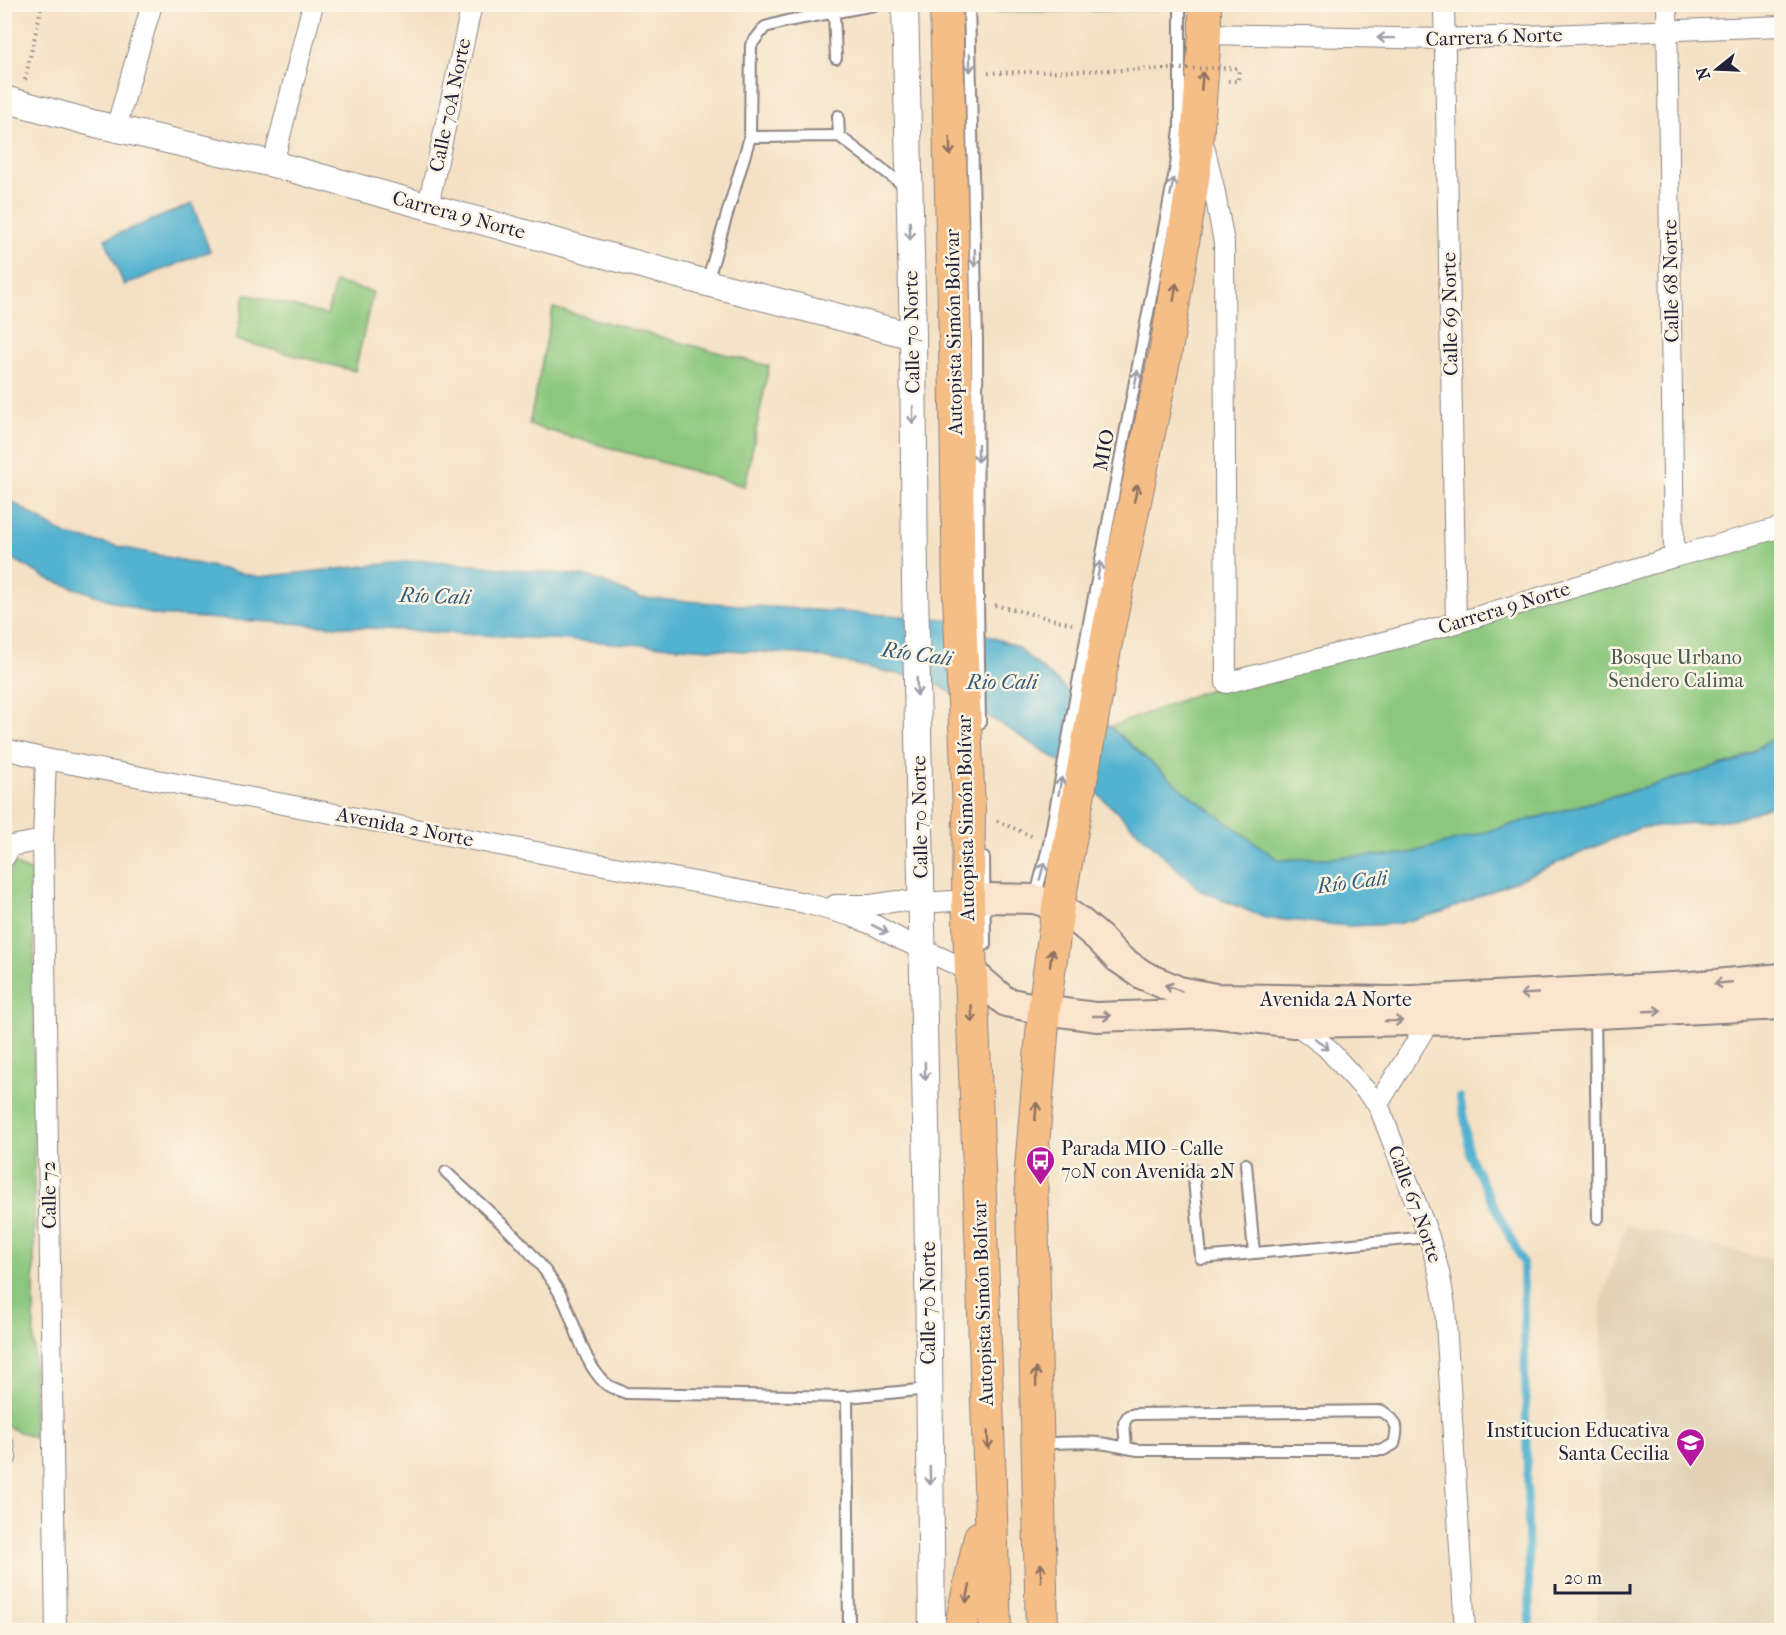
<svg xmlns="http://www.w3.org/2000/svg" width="1786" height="1635" font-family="'IM FELL French Canon',serif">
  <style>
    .built { fill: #e1d2b5 }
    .green { fill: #8bc77d; stroke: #56745c; stroke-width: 1.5 }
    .water { fill: #52b2d0; stroke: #3a6a86; stroke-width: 1.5 }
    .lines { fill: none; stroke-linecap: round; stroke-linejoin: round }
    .stream { stroke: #52b2d0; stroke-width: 8 }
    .service-casing { stroke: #8b8280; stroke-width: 14 }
    .minor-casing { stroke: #8b8280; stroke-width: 22 }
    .tertiary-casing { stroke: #8b8280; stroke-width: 28 }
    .secondary-casing { stroke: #8b8280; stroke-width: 32 }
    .primary-casing { stroke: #8b8280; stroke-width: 34 }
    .path { stroke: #8b8280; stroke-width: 4; stroke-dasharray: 1.5 4.5; stroke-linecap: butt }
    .service { stroke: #fff; stroke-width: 10 }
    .minor { stroke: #fff; stroke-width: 20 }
    .tertiary { stroke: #fff; stroke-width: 26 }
    .secondary { stroke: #fbe5cf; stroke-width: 28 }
    .primary { stroke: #f6be87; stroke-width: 32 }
    .path-bridge { stroke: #8b8280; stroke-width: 4; stroke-dasharray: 1.5 4.5; stroke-linecap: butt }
    .oneway { stroke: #9c9ca7 }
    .oneway2 { stroke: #8c7061 }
    .oneway3 { stroke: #998d8c }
    .labels { text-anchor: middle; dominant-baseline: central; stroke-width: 5; stroke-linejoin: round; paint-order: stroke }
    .street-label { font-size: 20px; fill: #22223b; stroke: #fcf5e5 }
    .park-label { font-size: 20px; fill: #475c52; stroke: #fcf5e5 }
    .poi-label { font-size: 20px; fill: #22223b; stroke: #fcf5e5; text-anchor: start }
    .water-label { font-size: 21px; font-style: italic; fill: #355c77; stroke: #fcf5e5 }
  </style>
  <rect width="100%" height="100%" fill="#fcf5e5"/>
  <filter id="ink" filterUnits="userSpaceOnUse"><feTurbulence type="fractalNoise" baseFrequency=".0167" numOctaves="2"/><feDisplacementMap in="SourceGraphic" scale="12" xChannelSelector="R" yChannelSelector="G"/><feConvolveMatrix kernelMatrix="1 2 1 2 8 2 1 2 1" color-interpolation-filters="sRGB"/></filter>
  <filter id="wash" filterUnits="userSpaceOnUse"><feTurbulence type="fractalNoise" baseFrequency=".008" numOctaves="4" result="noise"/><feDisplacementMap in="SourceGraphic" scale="24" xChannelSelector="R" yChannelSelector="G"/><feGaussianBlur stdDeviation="1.35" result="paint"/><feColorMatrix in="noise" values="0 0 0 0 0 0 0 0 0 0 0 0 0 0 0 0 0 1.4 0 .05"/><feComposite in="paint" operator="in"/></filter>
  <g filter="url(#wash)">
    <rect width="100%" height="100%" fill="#f4e1c5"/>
    <path class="built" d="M1626 1225 1781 1262V1630H1597L1601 1303Z"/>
    <g class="green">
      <path d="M1157 4V10L993 12V4Z"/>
      <path d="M335 282 373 292 355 371 236 340 245 294 327 315Z"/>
      <path d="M553 308 769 366 745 486 529 425Z"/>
      <path d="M1781 528V733L1738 761 1407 854 1279 860 1184 791 1110 727 1226 683Z"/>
      <path d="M14 864 34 873V1438L4 1425V884Z"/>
    </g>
    <g class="water">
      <path d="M192 204 210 251 124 285 105 239Z"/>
      <path d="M4 497 66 535 259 577 424 560 591 577 640 598 945 619 1017 647 1184 791 1279 860 1407 854 1738 761 1781 733V803L1736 819 1639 828 1443 912 1396 924 1350 926 1265 918 1200 890 1069 767 934 682 811 655 154 615 48 579 5 554Z"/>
    </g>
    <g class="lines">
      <path class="stream" d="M1460 1098 1466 1127 1469 1155 1523 1263 1530 1630"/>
    </g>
  </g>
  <g filter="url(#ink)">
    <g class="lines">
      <defs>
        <g id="service">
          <path d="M969 4 977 341 978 602 980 723"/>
          <path d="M834 13 836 58"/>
          <path d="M838 116 839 136"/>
          <path d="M750 137 839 136 907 188"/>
          <path d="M707 282 750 137 751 45 765 27 787 21 880 4"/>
          <path d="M984 858 985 945"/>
          <path d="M1035 899 1049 844 1088 628 1176 166 1180 128V4"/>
          <path d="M1595 1015 1598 1218"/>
          <path d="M1246 1164 1254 1253"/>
          <path d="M1193 1168 1201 1258 1429 1237"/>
          <path d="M446 1172C487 1211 538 1250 564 1301 576 1326 584 1364 605 1383 610 1388 619 1390 626 1393L847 1397"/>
          <path d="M1039 1444C1059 1443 1079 1441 1098 1443 1111 1444 1124 1448 1137 1450H1383L1394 1444C1399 1426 1397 1421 1382 1411L1135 1414 1128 1416 1124 1423 1126 1448"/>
          <path d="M849 1630 847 1397 929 1389"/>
        </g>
        <g id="minor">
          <path d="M1444 4 1456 623"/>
          <path d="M1667 4 1674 557"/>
          <path d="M1205 34 1444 39 1782 26"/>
          <path d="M116 128 152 4"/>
          <path d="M1204 146 1214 188 1224 243 1226 683 1456 623 1674 557 1782 527"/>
          <path d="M273 164 313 4"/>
          <path d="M428 206 472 4"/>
          <path d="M4 749 46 759 805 903 852 916 876 926 898 938 970 971"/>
          <path d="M46 759 43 840 56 1630"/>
          <path d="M4 858 11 846 43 840"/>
          <path d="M835 905H871L898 901 921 903 968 900"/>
          <path d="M1293 1021 1294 1023 1326 1047 1378 1104 1429 1237 1439 1272 1445 1306 1465 1630"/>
          <path d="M1378 1104 1430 1020V1013"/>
          <path d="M4 1445 6 1458 4 1460"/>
        </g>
        <g id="tertiary">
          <path d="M905 4 913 336 915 586 927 1170 932 1630"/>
          <path d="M4 99 96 124 273 164 707 283 913 336"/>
        </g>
        <g id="secondary">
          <path d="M968 900 985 898 1035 899 1058 907 1079 921 1099 938 1118 958 1143 975 1179 991 1215 998 1391 1001 1692 986 1782 978"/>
          <path d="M970 971 1006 1002 1044 1010 1096 1017 1212 1013 1294 1023 1474 1020 1782 1005"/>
        </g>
        <g id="primary">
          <path d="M946 4 955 343 959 597 969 809 968 900 979 1170 995 1630"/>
          <path d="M960 1630 980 1537"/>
          <path d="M1042 1630 1031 1169 1044 1010 1058 907 1108 632 1166 350 1195 167 1205 34V4"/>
        </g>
      </defs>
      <use href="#service" class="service-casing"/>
      <use href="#minor" class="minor-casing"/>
      <use href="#tertiary" class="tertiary-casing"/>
      <use href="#secondary" class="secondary-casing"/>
      <use href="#primary" class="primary-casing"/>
      <g class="path">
        <path d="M988 73 1163 69"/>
        <path d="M25 80 42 4"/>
        <path d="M1228 81H1238L1239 68"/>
        <path d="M995 605 1072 624"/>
        <path d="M997 821 1034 837"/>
      </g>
      <use href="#service" class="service"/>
      <use href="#minor" class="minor"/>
      <use href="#tertiary" class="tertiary"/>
      <use href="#secondary" class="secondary"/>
      <use href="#primary" class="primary"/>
      <path class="path-bridge" d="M1163 69 1239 68"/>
    </g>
    <defs><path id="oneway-shaft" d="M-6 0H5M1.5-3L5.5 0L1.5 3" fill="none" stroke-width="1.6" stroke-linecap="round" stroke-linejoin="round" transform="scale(1.5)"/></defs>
    <g class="oneway">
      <use href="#oneway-shaft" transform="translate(1386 38) rotate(-179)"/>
      <use href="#oneway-shaft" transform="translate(970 63) rotate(89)"/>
      <use href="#oneway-shaft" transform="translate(1172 187) rotate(-79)"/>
      <use href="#oneway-shaft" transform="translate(910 231) rotate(89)"/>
      <use href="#oneway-shaft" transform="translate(975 258) rotate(89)"/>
      <use href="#oneway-shaft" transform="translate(1136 379) rotate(-79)"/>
      <use href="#oneway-shaft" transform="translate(913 415) rotate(90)"/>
      <use href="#oneway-shaft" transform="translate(978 453) rotate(90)"/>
      <use href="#oneway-shaft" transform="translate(1099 570) rotate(-79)"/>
      <use href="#oneway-shaft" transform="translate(917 687) rotate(88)"/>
      <use href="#oneway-shaft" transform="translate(1060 786) rotate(-80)"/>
      <use href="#oneway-shaft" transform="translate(1042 871) rotate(-75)"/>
      <use href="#oneway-shaft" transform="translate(880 929) rotate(27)"/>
      <use href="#oneway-shaft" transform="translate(1322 1044) rotate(39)"/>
      <use href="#oneway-shaft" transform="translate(925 1071) rotate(89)"/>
      <use href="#oneway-shaft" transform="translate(930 1476) rotate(89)"/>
    </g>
    <g class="oneway2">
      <use href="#oneway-shaft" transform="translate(1202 81) rotate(-86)"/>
      <use href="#oneway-shaft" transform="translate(950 147) rotate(89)"/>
      <use href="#oneway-shaft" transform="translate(1175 292) rotate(-81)"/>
      <use href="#oneway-shaft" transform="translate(1136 493) rotate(-78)"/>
      <use href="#oneway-shaft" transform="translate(1051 958) rotate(-83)"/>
      <use href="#oneway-shaft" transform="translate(972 1014) rotate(87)"/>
      <use href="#oneway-shaft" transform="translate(1036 1111) rotate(-85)"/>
      <use href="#oneway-shaft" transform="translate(1036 1377) rotate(-91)"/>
      <use href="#oneway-shaft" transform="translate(988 1440) rotate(88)"/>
      <use href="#oneway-shaft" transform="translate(1041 1572) rotate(-91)"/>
      <use href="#oneway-shaft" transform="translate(968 1594) rotate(102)"/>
    </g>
    <g class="oneway3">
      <use href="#oneway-shaft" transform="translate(1723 983) rotate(175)"/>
      <use href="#oneway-shaft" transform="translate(1173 988) rotate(-160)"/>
      <use href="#oneway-shaft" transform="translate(1529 994) rotate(177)"/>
      <use href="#oneway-shaft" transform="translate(1653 1011) rotate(-2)"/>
      <use href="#oneway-shaft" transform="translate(1102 1016)"/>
      <use href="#oneway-shaft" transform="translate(1394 1021) rotate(-1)"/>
    </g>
  </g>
  <defs>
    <symbol id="bus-pin" viewBox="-11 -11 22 30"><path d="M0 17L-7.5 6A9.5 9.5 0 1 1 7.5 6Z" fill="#b5179e" stroke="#fcf5e5"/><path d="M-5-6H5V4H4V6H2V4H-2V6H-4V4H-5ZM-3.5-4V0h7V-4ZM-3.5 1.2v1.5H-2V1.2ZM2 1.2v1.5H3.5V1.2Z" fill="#fff"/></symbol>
    <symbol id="university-pin" viewBox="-11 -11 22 30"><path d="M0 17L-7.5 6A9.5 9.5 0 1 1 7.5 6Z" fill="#b5179e" stroke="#fcf5e5"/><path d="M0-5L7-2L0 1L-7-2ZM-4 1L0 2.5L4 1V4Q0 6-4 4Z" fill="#fff"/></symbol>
  </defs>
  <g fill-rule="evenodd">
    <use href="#bus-pin" x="1024" y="1144" width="33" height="45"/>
    <use href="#university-pin" x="1674" y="1426" width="33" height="45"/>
  </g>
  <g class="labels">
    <g class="street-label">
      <text transform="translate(1494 37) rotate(-2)">Carrera 6 Norte</text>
      <text transform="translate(450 105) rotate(-78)">Calle 70A Norte</text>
      <text transform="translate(459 215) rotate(15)">Carrera 9 Norte</text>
      <text transform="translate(1671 281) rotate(-91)">Calle 68 Norte</text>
      <text transform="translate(1450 314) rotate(-91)">Calle 69 Norte</text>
      <text transform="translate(912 332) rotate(-91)">Calle 70 Norte</text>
      <text transform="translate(954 332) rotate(-91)">Autopista Simón Bolívar</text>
      <text transform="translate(1104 450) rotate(-79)">MIO</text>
      <text transform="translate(1504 608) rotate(-17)">Carrera 9 Norte</text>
      <text transform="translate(920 817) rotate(-91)">Calle 70 Norte</text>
      <text transform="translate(966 818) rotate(-91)">Autopista Simón Bolívar</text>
      <text transform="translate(405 827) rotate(11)">Avenida 2 Norte</text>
      <text x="1336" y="999">Avenida 2A Norte</text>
      <text transform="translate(49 1195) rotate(-91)">Calle 72</text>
      <text transform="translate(1415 1204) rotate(70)">Calle 67 Norte</text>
      <text transform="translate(928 1303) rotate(-90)">Calle 70 Norte</text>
      <text transform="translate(983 1303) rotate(-92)">Autopista Simón Bolívar</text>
    </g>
    <g class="park-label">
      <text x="1676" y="657">Bosque Urbano<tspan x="1676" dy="23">Sendero Calima</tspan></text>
    </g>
    <g class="poi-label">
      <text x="1061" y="1148">Parada MIO - Calle<tspan x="1061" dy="23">70N con Avenida 2N</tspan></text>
      <text x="1669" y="1430" text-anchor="end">Institucion Educativa<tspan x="1669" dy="23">Santa Cecilia</tspan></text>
    </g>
    <g class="water-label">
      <text transform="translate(435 596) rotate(2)">Río Cali</text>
      <text transform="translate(917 654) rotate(8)">Río Cali</text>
      <text x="1002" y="682">Rio Cali</text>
      <text transform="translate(1352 882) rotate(-7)">Río Cali</text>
    </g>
  </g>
  <rect width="1786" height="1635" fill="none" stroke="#fcf5e5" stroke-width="24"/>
  <g transform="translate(1717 69) rotate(252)" stroke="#fcf5e5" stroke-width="4.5" paint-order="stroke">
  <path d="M0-4.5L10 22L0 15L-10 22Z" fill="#22223b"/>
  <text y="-9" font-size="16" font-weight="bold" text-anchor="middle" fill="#22223b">N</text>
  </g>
  <path d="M1555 1584v9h75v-9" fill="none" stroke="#22223b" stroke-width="3"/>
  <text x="1564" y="1584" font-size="18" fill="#22223b" stroke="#fcf5e5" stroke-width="4.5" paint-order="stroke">20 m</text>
</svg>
